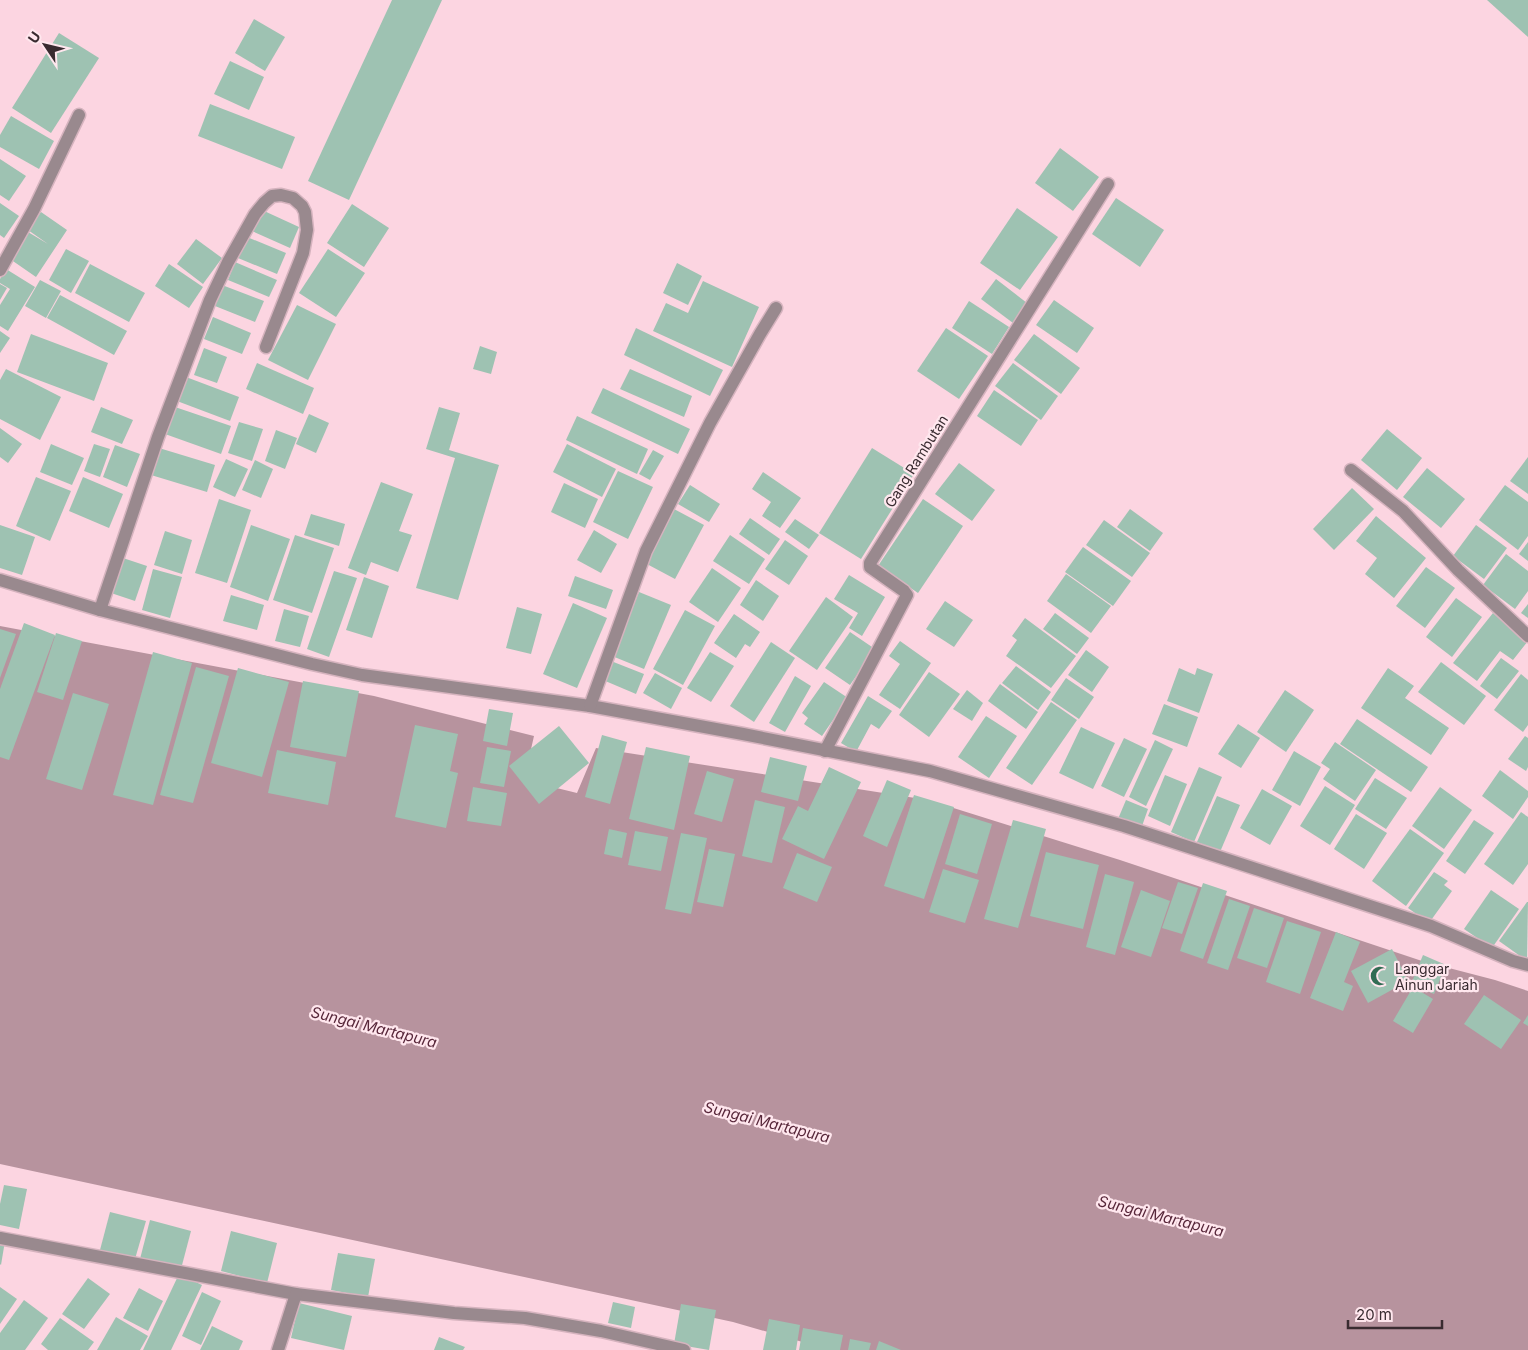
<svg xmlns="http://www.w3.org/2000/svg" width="1528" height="1350" font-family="Inter,sans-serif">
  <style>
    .water { fill: #b7939e }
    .building { fill: #9ec2b2 }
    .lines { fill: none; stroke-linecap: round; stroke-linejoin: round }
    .minor-casing { stroke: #d5b3be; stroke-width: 15 }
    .minor { stroke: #99898e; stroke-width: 12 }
    .labels { text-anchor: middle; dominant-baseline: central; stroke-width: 4.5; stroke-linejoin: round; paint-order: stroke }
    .street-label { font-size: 14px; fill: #392b30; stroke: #ffe7ee }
    .poi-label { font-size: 14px; fill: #392b30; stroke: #ffe7ee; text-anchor: start }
    .water-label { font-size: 15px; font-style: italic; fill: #58273a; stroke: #ffe7ee }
  </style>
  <rect width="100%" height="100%" fill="#fcd5e1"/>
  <path class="water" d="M0 626 374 696 534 736 524 780 577 793 596 748 928 800 1120 860 1422 961 1495 980 1528 991V1350H830L733 1322 0 1164Z"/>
  <g class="building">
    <path d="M392 0H442L349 200 308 181Z"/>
    <path d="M1487 0H1528V37Z"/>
    <path d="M254 19 285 37 265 71 235 53Z"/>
    <path d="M59 33 99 58 51 133 12 108Z"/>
    <path d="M230 61 264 77 249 110 214 94Z"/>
    <path d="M210 104 295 137 282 169 198 136Z"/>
    <path d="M11 116 54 141 39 169 0 147V135Z"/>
    <path d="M1060 148 1099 177 1073 211 1035 183Z"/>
    <path d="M0 159 26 176 9 201 0 195Z"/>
    <path d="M1116 198 1164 230 1140 267 1092 234Z"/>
    <path d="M0 203 19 216 4 238 0 235Z"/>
    <path d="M352 204 389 228 364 267 327 243Z"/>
    <path d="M1017 208 1058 237 1020 290 980 263Z"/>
    <path d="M262 210 299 227 290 248 252 231Z"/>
    <path d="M41 212 67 230 36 277 10 259 28 232 48 244 28 230Z"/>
    <path d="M247 237 286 253 277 274 238 258Z"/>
    <path d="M196 239 222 258 203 284 177 264Z"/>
    <path d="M66 249 89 261 71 293 49 280Z"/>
    <path d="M328 249 365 273 336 317 299 293Z"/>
    <path d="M235 262 277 280 269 297 228 280Z"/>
    <path d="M677 263 702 276 688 305 663 293Z"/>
    <path d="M90 264 145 293 129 322 75 293Z"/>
    <path d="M169 264 203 287 189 308 155 286Z"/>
    <path d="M6 269 35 287 8 331 0 326V305L10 289 0 283V279Z"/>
    <path d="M996 279 1027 303 1013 323 981 299Z"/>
    <path d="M40 280 61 291 46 318 25 306Z"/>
    <path d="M703 281 759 307 732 367 653 331 666 303 688 313Z"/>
    <path d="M0 284 7 288 0 300Z"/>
    <path d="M222 285 264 301 255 322 215 306Z"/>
    <path d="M60 295 127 331 114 355 47 318Z"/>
    <path d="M1054 300 1094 328 1077 353 1036 325Z"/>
    <path d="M969 301 1009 327 992 354 952 328Z"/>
    <path d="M297 305 336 324 308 380 268 360Z"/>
    <path d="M213 317 251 333 242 354 204 339Z"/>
    <path d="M636 328 723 370 710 396 624 355Z"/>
    <path d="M946 328 988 356 959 399 917 371Z"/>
    <path d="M0 331 10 338 0 353Z"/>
    <path d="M31 334 108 363 94 401 17 372Z"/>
    <path d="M1034 334 1080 368 1061 394 1014 360Z"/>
    <path d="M480 346 497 352 491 374 473 369Z"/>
    <path d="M204 348 227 357 217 383 194 375Z"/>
    <path d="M257 363 314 388 303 414 246 389Z"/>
    <path d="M1013 363 1058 396 1041 420 995 386Z"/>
    <path d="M6 369 61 397 40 440 0 419V380Z"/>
    <path d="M630 369 692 396 684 417 620 389Z"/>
    <path d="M186 377 239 397 230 421 177 401Z"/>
    <path d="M603 388 690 429 678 454 591 413Z"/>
    <path d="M994 390 1038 420 1021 446 977 416Z"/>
    <path d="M101 407 133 420 122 444 91 432Z"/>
    <path d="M175 407 231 426 221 454 165 434Z"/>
    <path d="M439 407 460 413 449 450 499 465 458 600 416 588 455 458 426 449Z"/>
    <path d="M309 414 329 423 316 453 296 444Z"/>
    <path d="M577 416 648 449 637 474 566 440Z"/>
    <path d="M239 422 263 429 252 461 228 453Z"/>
    <path d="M0 428 22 444 8 463 0 457Z"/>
    <path d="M1387 429 1422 458 1397 490 1361 460Z"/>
    <path d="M276 430 297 438 285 469 265 461Z"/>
    <path d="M51 444 84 458 72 485 40 472Z"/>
    <path d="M94 444 110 449 100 477 84 471Z"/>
    <path d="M567 444 616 469 602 497 553 472Z"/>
    <path d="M115 445 140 454 127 487 103 477Z"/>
    <path d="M159 448 215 465 207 492 151 475Z"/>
    <path d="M872 448 914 474 861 559 819 533Z"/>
    <path d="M653 450 664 456 650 480 639 474Z"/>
    <path d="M1528 457V494L1510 481Z"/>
    <path d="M226 459 248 469 235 497 213 487Z"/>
    <path d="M255 460 273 469 261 498 242 490Z"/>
    <path d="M959 463 995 490 972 521 935 494Z"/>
    <path d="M1427 468 1465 499 1441 528 1403 497Z"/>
    <path d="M618 471 653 487 628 539 593 522Z"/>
    <path d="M763 472 801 498 780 528 762 516 771 502 752 489Z"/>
    <path d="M36 477 71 491 50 541 16 526Z"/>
    <path d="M83 477 123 494 109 528 69 511Z"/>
    <path d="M381 482 413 494 399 531 412 535 398 572 371 562 366 575 348 568Z"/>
    <path d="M564 483 598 499 585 528 551 512Z"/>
    <path d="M690 485 720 504 709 522 678 504Z"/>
    <path d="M1505 485 1528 502V536L1518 550 1479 520Z"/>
    <path d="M1352 488 1374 509 1334 550 1313 529Z"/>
    <path d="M219 499 251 510 227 583 195 573Z"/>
    <path d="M923 499 963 526 918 593 878 566Z"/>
    <path d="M674 509 704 525 675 579 645 563Z"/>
    <path d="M1130 509 1163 533 1150 551 1117 527Z"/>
    <path d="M311 514 345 524 339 546 304 535Z"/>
    <path d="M1376 516 1426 558 1394 598 1365 574 1377 558 1356 541Z"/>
    <path d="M750 518 780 539 769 555 739 534Z"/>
    <path d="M795 519 819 535 809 549 785 532Z"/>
    <path d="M1104 520 1150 553 1132 577 1086 545Z"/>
    <path d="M0 525 35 537 22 575 0 568Z"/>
    <path d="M251 525 290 539 268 601 230 587Z"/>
    <path d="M1476 525 1507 548 1484 579 1453 556Z"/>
    <path d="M594 530 617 544 601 573 577 560Z"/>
    <path d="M165 531 192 540 182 574 154 565Z"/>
    <path d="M295 535 334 548 312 613 273 600Z"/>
    <path d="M730 535 765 559 749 584 713 561Z"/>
    <path d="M785 540 808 556 789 585 765 569Z"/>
    <path d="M1528 542V561L1519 554Z"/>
    <path d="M1083 547 1131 581 1113 606 1065 572Z"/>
    <path d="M1506 554 1528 571V591L1515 609 1483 585Z"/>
    <path d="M120 557 147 566 135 601 108 592Z"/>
    <path d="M1426 567 1455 588 1425 628 1396 606Z"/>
    <path d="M712 568 741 588 718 622 689 602Z"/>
    <path d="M153 569 182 577 170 618 142 610Z"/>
    <path d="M334 571 357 578 329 657 307 649Z"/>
    <path d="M1066 574 1111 606 1091 633 1047 601Z"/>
    <path d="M849 575 885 597 862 636 849 628 858 613 834 599Z"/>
    <path d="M575 576 613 590 606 609 568 596Z"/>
    <path d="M364 577 389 586 372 638 346 630Z"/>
    <path d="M756 580 779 596 763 621 740 605Z"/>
    <path d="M639 592 671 605 644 669 612 656Z"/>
    <path d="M231 595 264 605 257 630 223 621Z"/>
    <path d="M826 597 853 617 817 670 789 651Z"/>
    <path d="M1456 598 1482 617 1452 657 1426 637Z"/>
    <path d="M945 601 973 620 954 647 926 629Z"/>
    <path d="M573 603 607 618 577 688 543 674Z"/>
    <path d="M1528 604V618L1521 613Z"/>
    <path d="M517 607 542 614 531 654 506 648Z"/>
    <path d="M284 609 309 616 300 647 275 641Z"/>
    <path d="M685 610 715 626 683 685 653 669Z"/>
    <path d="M1055 613 1089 638 1077 654 1043 629Z"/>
    <path d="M1493 613 1528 641 1513 660 1500 651 1477 681 1453 663Z"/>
    <path d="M734 614 760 632 750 647 745 644 736 658 714 643Z"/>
    <path d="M1025 618 1076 656 1051 688 1006 656 1017 640 1012 636Z"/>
    <path d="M24 623 55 635 9 760 0 757V689Z"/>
    <path d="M0 629 16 634 0 678Z"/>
    <path d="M850 632 875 649 850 685 825 668Z"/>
    <path d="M56 633 82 641 63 700 37 692Z"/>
    <path d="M900 641 931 663 900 709 879 695 900 664 889 656Z"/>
    <path d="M771 642 795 658 754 722 730 706Z"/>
    <path d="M1086 650 1109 667 1092 692 1068 675Z"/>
    <path d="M153 652 192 663 153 805 113 795Z"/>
    <path d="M710 652 734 666 711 702 687 688Z"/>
    <path d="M1501 658 1519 671 1497 699 1480 686Z"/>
    <path d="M611 661 644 674 636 694 603 680Z"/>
    <path d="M1441 662 1486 696 1464 725 1418 692Z"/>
    <path d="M1016 666 1051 692 1038 710 1002 683Z"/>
    <path d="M196 667 229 676 193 803 160 795Z"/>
    <path d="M238 668 289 682 262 777 211 763Z"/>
    <path d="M1179 668 1195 675 1197 668 1213 674 1199 713 1167 701Z"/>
    <path d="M1388 668 1414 686 1405 698 1449 728 1431 755 1361 708Z"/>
    <path d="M929 672 960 694 929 737 899 715Z"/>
    <path d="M655 673 682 688 671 709 643 693Z"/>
    <path d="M1521 674 1528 680V725L1523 732 1494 710Z"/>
    <path d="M795 676 811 686 785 732 769 723Z"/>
    <path d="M1066 678 1094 697 1079 719 1051 700Z"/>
    <path d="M303 681 359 691 346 757 290 747Z"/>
    <path d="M824 682 848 698 822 736 804 724 808 718 802 713Z"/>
    <path d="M1000 684 1038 712 1026 729 988 701Z"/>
    <path d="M967 690 983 703 972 721 953 709Z"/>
    <path d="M1285 690 1314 710 1286 752 1257 732Z"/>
    <path d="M73 693 109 704 82 790 46 779Z"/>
    <path d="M868 696 892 711 879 729 871 724 856 752 841 743Z"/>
    <path d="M1051 702 1077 720 1032 785 1006 768Z"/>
    <path d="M1164 704 1198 717 1187 747 1152 734Z"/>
    <path d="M489 709 513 713 507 746 483 741Z"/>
    <path d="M986 716 1017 736 989 778 958 757Z"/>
    <path d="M1357 719 1428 767 1411 792 1340 744Z"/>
    <path d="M1238 724 1260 738 1241 768 1218 754Z"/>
    <path d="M415 725 458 734 450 771 458 773 446 828 395 817Z"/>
    <path d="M559 726 589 763 539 804 509 766Z"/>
    <path d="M1081 727 1115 743 1093 789 1059 773Z"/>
    <path d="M602 735 627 742 610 804 585 797Z"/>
    <path d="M1525 736 1528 738V767L1526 771 1508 759Z"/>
    <path d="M1124 738 1147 749 1124 797 1101 786Z"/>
    <path d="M1155 740 1173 749 1146 806 1129 797Z"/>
    <path d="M1335 742 1376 770 1355 801 1323 779 1330 769 1321 763Z"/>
    <path d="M487 747 511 751 504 787 480 783Z"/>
    <path d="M646 747 690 756 674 830 629 819Z"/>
    <path d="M277 750 336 762 328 805 268 793Z"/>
    <path d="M1294 751 1321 767 1300 806 1272 790Z"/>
    <path d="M770 757 807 766 798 801 761 792Z"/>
    <path d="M829 767 861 782 824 859 782 839 798 806 808 811Z"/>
    <path d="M1199 767 1222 777 1194 842 1171 832Z"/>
    <path d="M1500 770 1528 791V797L1513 819 1482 796Z"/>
    <path d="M707 771 734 779 722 822 694 814Z"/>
    <path d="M1165 775 1187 784 1170 826 1148 816Z"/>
    <path d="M1375 778 1407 798 1386 829 1355 809Z"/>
    <path d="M887 780 911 790 887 847 863 836Z"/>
    <path d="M1325 786 1355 805 1330 845 1300 826Z"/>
    <path d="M473 787 507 793 501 826 467 821Z"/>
    <path d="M1440 787 1472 810 1444 849 1412 826Z"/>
    <path d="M1262 789 1292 806 1270 845 1240 828Z"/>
    <path d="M914 795 954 807 924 899 884 886Z"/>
    <path d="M1217 796 1240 805 1220 852 1197 842Z"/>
    <path d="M755 800 785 807 772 863 742 856Z"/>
    <path d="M1126 800 1148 809 1141 829 1118 819Z"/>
    <path d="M1521 812 1528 817V864L1513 885 1484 864Z"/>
    <path d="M960 814 992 824 977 874 945 864Z"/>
    <path d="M1356 814 1387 833 1364 869 1334 849Z"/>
    <path d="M1013 820 1046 829 1018 928 984 919Z"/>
    <path d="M1474 820 1494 833 1465 874 1446 861Z"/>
    <path d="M609 829 627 833 622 858 604 854Z"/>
    <path d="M1410 829 1444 853 1406 906 1372 881Z"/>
    <path d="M635 831 668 837 661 871 628 865Z"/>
    <path d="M681 833 707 838 691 914 665 909Z"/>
    <path d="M709 849 735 854 723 907 697 902Z"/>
    <path d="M1046 852 1099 865 1083 929 1030 916Z"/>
    <path d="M797 853 832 867 817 902 783 888Z"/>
    <path d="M943 869 979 880 965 923 929 912Z"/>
    <path d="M1434 872 1448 881 1444 885 1452 891 1429 923 1408 908Z"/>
    <path d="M1105 874 1134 882 1115 955 1086 947Z"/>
    <path d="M1178 882 1198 888 1182 934 1162 928Z"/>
    <path d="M1203 883 1227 891 1203 959 1180 951Z"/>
    <path d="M1141 890 1170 901 1151 957 1121 947Z"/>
    <path d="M1491 890 1519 909 1492 948 1464 929Z"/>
    <path d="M1229 899 1250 906 1228 970 1207 963Z"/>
    <path d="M1527 902H1528L1527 961 1499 941Z"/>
    <path d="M1254 908 1284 918 1267 968 1237 958Z"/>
    <path d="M1287 921 1321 932 1300 994 1266 982Z"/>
    <path d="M1336 932 1360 942 1344 982 1353 986 1343 1011 1310 998Z"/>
    <path d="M1392 949 1408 981 1368 1003 1351 971Z"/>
    <path d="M1423 955 1446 965 1434 994 1411 984Z"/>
    <path d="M1413 987 1433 999 1413 1033 1393 1021Z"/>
    <path d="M1484 995 1521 1020 1501 1049 1464 1024Z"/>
    <path d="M1528 1015V1026L1523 1023Z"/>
    <path d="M4 1185 27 1189 19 1229 0 1225V1204Z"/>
    <path d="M110 1212 146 1221 135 1259 100 1250Z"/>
    <path d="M150 1220 191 1231 181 1269 140 1259Z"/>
    <path d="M231 1231 277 1243 267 1283 221 1271Z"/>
    <path d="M0 1240 5 1241 1 1265 0 1264Z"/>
    <path d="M338 1253 375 1259 368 1297 331 1290Z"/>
    <path d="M179 1274 202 1285 171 1350H143Z"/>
    <path d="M88 1278 110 1294 84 1329 62 1314Z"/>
    <path d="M0 1287 17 1299 0 1324Z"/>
    <path d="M139 1288 163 1301 148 1331 123 1318Z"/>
    <path d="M202 1292 221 1301 201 1345 182 1336Z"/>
    <path d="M24 1300 48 1318 25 1350H0V1333Z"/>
    <path d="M613 1302 635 1307 631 1328 608 1323Z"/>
    <path d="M299 1303 352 1316 344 1350 291 1338Z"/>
    <path d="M681 1304 716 1310 709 1350 674 1344Z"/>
    <path d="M116 1317 148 1336 140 1350H97Z"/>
    <path d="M60 1318 94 1342 88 1350H48L41 1344Z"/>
    <path d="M769 1319 800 1325 796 1350H763Z"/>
    <path d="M212 1326 243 1341 239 1350H200Z"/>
    <path d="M803 1328 843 1335 840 1350H799Z"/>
    <path d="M439 1337 465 1347 463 1350H434Z"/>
    <path d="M850 1339 871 1343 869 1350H848Z"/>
    <path d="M879 1341 901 1350H876Z"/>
  </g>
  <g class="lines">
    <defs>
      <g id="minor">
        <path d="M0 270 34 209 79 115"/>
        <path d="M1351 470 1403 511 1458 570 1528 636"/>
        <path d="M0 580 100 610 312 664 362 675 590 706 743 734 930 771 1124 826 1431 926 1513 961 1528 965"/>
        <path d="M100 610 158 437 210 300 228 262 255 214 264 203 272 196 281 195 293 198 302 206 305 212 307 230 303 253 266 347"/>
        <path d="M590 706 646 551 710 423 760 334 776 308"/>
        <path d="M825 751 907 595 904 591 870 567V563L1108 184"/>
        <path d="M0 1238 296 1294 454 1313 525 1318 601 1331 684 1350"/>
        <path d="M278 1350 296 1294"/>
      </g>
    </defs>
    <use href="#minor" class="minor-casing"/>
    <use href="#minor" class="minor"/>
  </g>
  <defs>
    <symbol id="mosque-bare" viewBox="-9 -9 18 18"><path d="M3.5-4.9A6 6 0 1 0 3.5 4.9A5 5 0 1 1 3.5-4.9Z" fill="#326c54" stroke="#ffe7ee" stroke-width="2.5" paint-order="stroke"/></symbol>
  </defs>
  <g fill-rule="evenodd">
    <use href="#mosque-bare" x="1366" y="962" width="28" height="28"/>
  </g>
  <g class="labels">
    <g class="street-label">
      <text transform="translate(916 461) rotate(-58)">Gang Rambutan</text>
    </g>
    <g class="poi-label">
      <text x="1395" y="968">Langgar<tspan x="1395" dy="16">Ainun Jariah</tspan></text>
    </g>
    <g class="water-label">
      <text transform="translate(374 1027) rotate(14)">Sungai Martapura</text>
      <text transform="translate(767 1122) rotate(14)">Sungai Martapura</text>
      <text transform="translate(1161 1216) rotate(14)">Sungai Martapura</text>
    </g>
  </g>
  <g transform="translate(45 45) rotate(305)" stroke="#ffe7ee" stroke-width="4" paint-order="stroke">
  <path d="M0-4L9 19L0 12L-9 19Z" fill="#392b30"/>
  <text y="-8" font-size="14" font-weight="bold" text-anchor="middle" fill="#392b30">U</text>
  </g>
  <path d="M1348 1320v8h94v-8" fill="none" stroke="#392b30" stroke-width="2.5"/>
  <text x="1356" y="1320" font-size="15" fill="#392b30" stroke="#ffe7ee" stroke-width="4" paint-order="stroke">20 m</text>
</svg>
